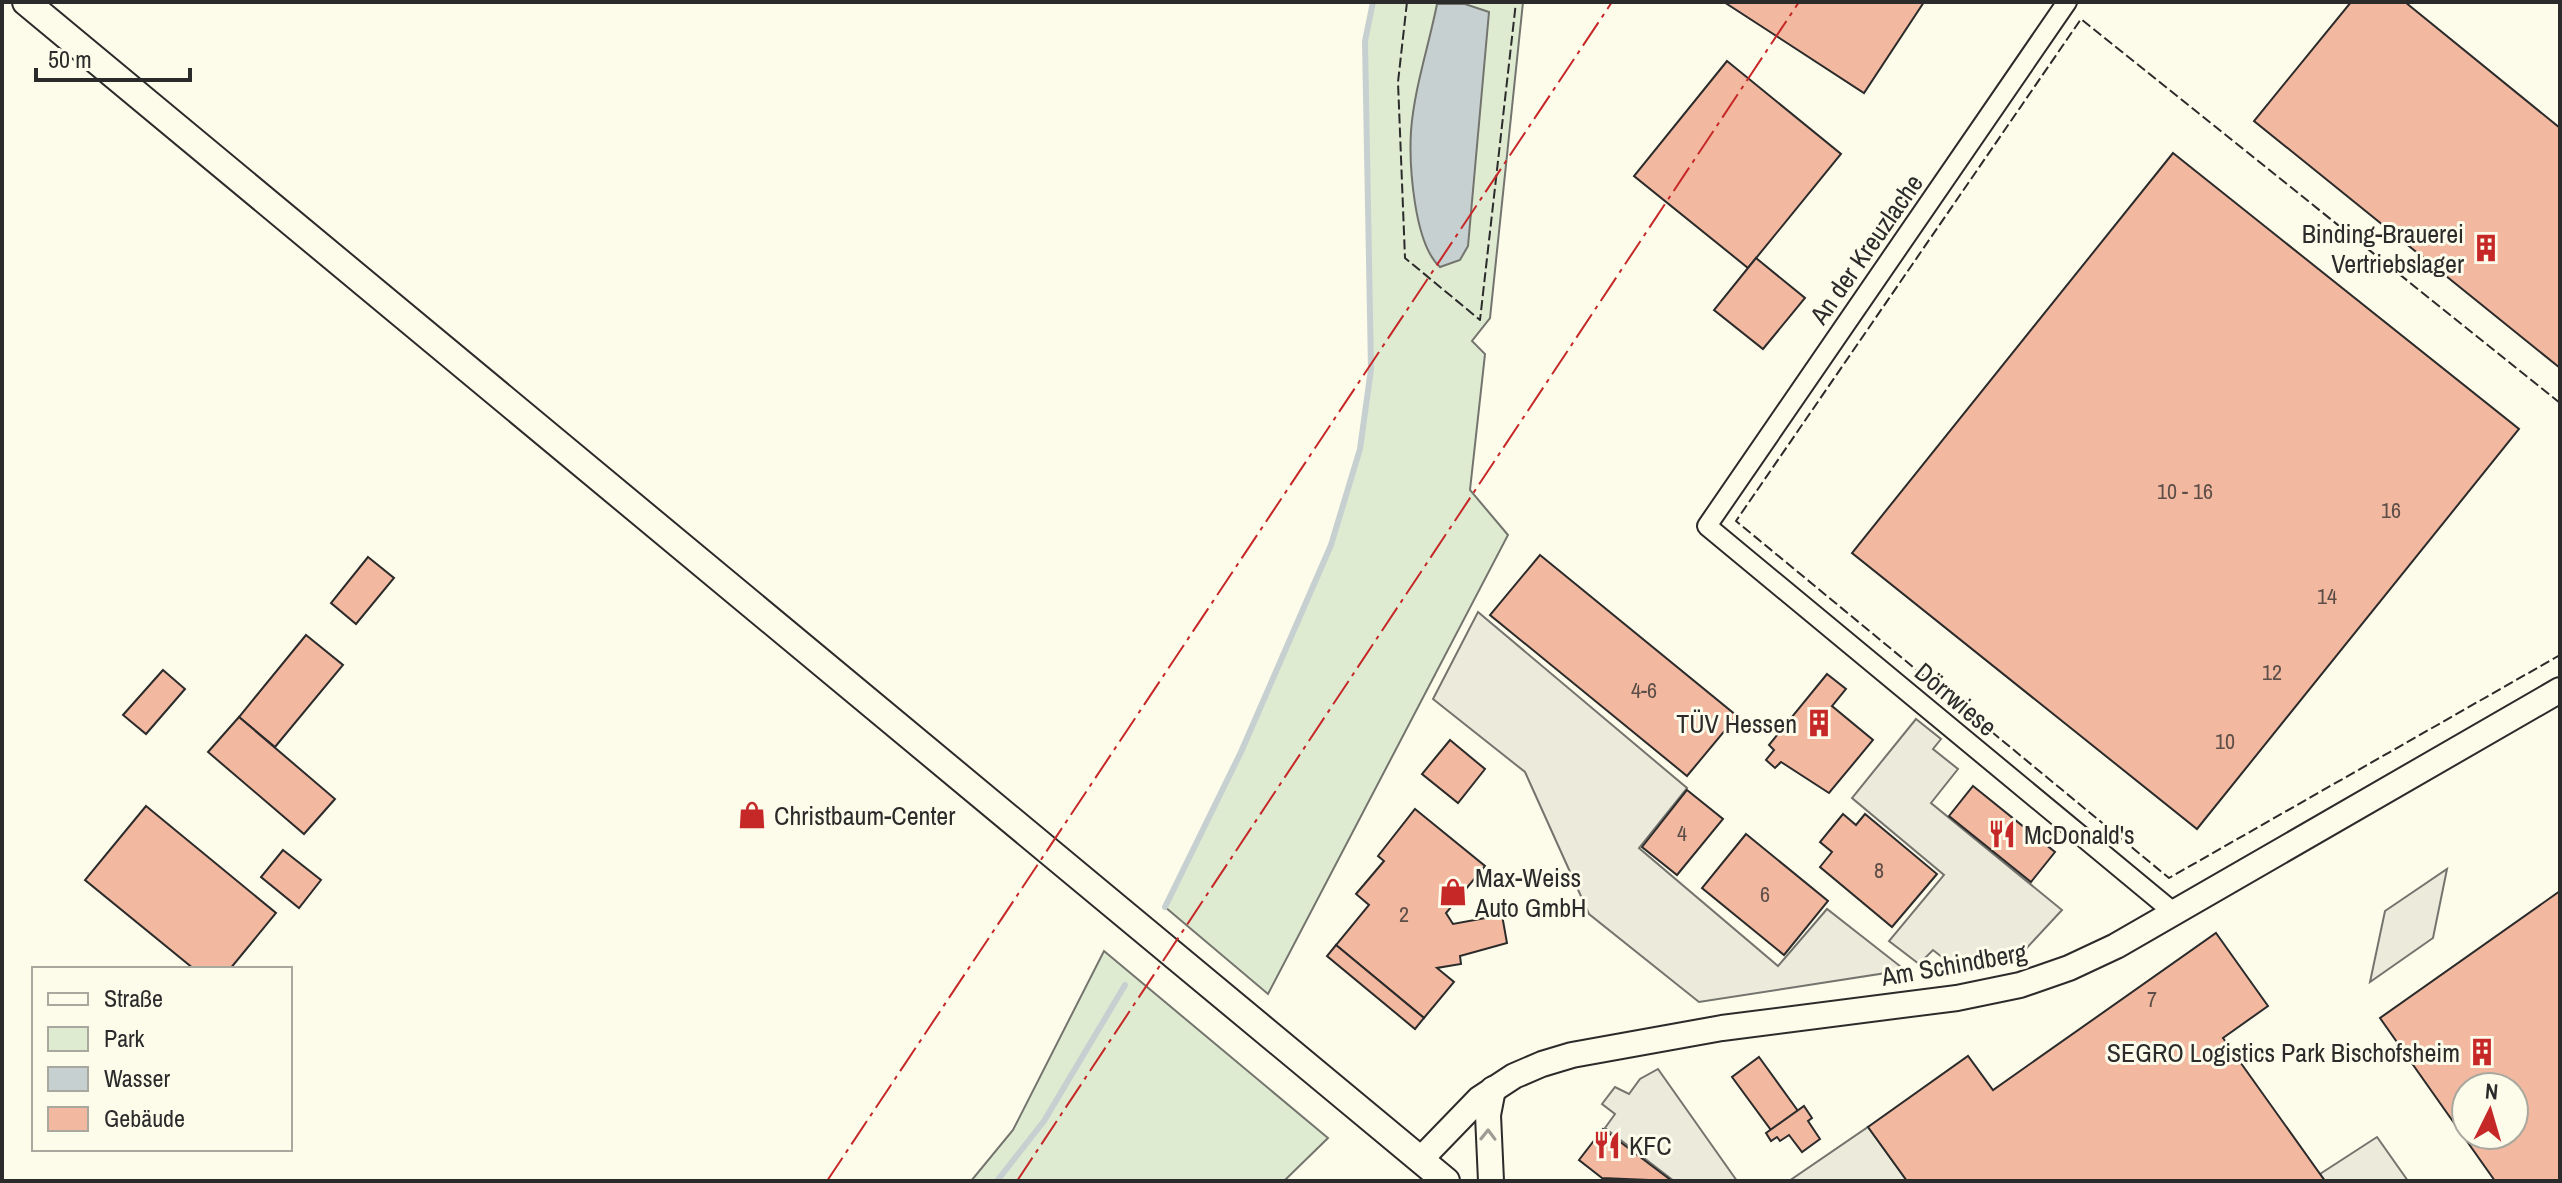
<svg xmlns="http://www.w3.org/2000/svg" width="2562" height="1183" font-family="'Archivo Narrow',sans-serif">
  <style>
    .green { fill: #deebd1; stroke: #74746e; stroke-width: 2 }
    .parking { fill: #eceadb; stroke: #74746e; stroke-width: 2 }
    .water { fill: #c7d0d0; stroke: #74746e; stroke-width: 2 }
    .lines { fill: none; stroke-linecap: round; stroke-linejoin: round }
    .stream { stroke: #c7d0d0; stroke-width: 6 }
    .building { fill: #f2b8a0; stroke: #2b2b2b; stroke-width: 2; fill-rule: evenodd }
    .minor-casing { stroke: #2b2b2b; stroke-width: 22 }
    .tertiary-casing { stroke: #2b2b2b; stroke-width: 28 }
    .secondary-casing { stroke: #2b2b2b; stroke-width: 30 }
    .minor { stroke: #fdfbea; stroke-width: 18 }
    .tertiary { stroke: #fdfbea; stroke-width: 24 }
    .secondary { stroke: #fdfbea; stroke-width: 26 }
    .fence { stroke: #2b2b2b; stroke-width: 2; stroke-dasharray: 10 4; stroke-linecap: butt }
    .power { stroke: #c62828; stroke-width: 2; stroke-dasharray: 28 6 4 6; stroke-linecap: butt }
    .oneway { stroke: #9e9d94 }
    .labels { text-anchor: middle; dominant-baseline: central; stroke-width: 6; stroke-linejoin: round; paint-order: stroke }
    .number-label { font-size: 22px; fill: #5d4e48 }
    .poi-label { font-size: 26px; fill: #2b2b2b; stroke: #fdfbea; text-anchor: start }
    .street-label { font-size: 26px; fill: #2b2b2b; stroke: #fdfbea }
  </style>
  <rect width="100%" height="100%" fill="#fdfbea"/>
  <g class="green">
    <path d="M1373 2H1523L1490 318 1472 341 1485 354 1470 490 1508 535 1268 994 1165 907 1241 752 1331 545 1360 449 1371 369 1365 41Z"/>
    <path d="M1104 951 1328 1138 1284 1181H971L1013 1130Z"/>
  </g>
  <g class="parking">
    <path d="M1478 612 1687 788 1639 848 1778 966 1827 909 1905 970 1699 1002 1589 914 1525 772 1433 699Z"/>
    <path d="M1916 719 1941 739 1933 749 1958 769 1931 803 2062 910 2023 952 1953 966 1933 950 1919 964 1889 941 1944 875 1852 798Z"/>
    <path d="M2447 869 2433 938 2370 982 2385 911Z"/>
    <path d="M1658 1069 1737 1181H1674L1605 1128 1615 1114 1602 1104 1615 1087 1629 1094 1640 1079Z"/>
    <path d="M1868 1127 1907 1181H1789Z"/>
    <path d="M2377 1137 2408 1181H2325L2320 1174Z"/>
  </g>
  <path class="water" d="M1437 4H1465L1489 12 1468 246 1460 260 1440 267C1414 244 1409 165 1411 131 1414 89 1429 45 1437 4Z"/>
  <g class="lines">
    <g class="stream">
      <path d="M1165 907 1241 752 1331 545 1360 449 1371 369 1365 41 1373 2"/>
      <path d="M997 1181 1044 1121 1125 985"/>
    </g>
  </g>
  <g class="building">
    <path d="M1724 2H1924L1864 93Z"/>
    <path d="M2351 2H2405L2560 128V368L2254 121Z"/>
    <path d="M1727 61 1841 154 1748 268 1634 176Z"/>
    <path d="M2173 153 2519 429 2197 829 1852 553Z"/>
    <path d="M1756 258 1805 298 1763 349 1714 310Z"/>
    <path d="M1540 555 1737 716 1687 776 1490 615Z"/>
    <path d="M368 557 394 578 356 624 331 603Z"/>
    <path d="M306 635 343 665 275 747 239 717Z"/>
    <path d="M163 670 185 689 146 734 123 715Z"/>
    <path d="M1827 674 1846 689 1832 706 1873 740 1829 793 1781 762 1775 768 1766 760 1774 750 1769 745Z"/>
    <path d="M239 717 335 799 304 834 208 752Z"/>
    <path d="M1450 740 1485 769 1458 803 1422 774Z"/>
    <path d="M1973 786 2055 852 2031 882 1949 816Z"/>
    <path d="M1687 790 1723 819 1677 875 1642 847Z"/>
    <path d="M146 806 276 913 230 969H194L85 880Z"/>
    <path d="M1415 809 1485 866 1446 913 1453 924 1502 915 1507 943 1460 956 1461 964 1437 968 1454 982 1424 1018 1336 945 1369 905 1356 894 1384 861 1378 856Z"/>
    <path d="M1843 814 1856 825 1865 814 1937 874 1892 927 1820 867 1832 852 1820 842Z"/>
    <path d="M1746 834 1828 901 1784 955 1702 888Z"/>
    <path d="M283 850 321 880 299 908 261 877Z"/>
    <path d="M2560 891V1181H2495L2380 1018ZM2466 1087H2514V1135H2466Z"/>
    <path d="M2216 933 2268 1006 2223 1038 2325 1181H1907L1868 1127 1968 1056 1993 1090Z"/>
    <path d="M1336 945 1424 1018 1415 1029 1327 956Z"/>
    <path d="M1759 1057 1798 1111 1771 1130 1732 1077Z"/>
    <path d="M1804 1106 1812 1118 1808 1121 1820 1139 1802 1152 1789 1135 1780 1141 1777 1137 1771 1141 1766 1133Z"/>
    <path d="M1603 1129 1672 1181 1602 1178 1579 1160Z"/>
  </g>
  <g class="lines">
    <defs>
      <path id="minor" d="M2067 2 1707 526 2172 911"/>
      <g id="tertiary">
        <path d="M1420 1160 1479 1099 1514 1076 1542 1064 1572 1055 1722 1028 1957 998 2020 985 2069 968 2116 946 2560 690"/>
        <path d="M1491 1181 1488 1115 1493 1089"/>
      </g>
      <path id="secondary" d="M26 2 1446 1181"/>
    </defs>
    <use href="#minor" class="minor-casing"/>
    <use href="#tertiary" class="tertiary-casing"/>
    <use href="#secondary" class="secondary-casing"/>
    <use href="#minor" class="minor"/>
    <use href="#tertiary" class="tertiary"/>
    <use href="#secondary" class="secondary"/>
    <g class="fence">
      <path d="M1407 2 1398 82 1405 258 1480 320 1516 2"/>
      <path d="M2560 403 2081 19 1736 521 2169 878 2560 655"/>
    </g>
    <g class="power">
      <path d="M827 1181 1612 2"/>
      <path d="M1017 1181 1799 2"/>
    </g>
  </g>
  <defs><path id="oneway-chevron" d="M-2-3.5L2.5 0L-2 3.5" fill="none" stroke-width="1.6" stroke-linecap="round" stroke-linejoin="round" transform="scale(2)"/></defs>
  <use class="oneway" href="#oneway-chevron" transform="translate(1488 1135) rotate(-89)"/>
  <defs>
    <symbol id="building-bare" viewBox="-9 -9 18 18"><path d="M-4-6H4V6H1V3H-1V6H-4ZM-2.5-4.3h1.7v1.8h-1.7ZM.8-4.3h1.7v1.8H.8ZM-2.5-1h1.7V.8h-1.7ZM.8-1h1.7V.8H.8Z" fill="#c62828" stroke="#fdfbea" stroke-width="2.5" paint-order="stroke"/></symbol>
    <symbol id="shop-bare" viewBox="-9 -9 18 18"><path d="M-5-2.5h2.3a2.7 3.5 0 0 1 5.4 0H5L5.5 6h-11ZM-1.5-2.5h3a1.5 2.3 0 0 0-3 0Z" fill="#c62828" stroke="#fdfbea" stroke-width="2.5" paint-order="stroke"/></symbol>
    <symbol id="restaurant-bare" viewBox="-9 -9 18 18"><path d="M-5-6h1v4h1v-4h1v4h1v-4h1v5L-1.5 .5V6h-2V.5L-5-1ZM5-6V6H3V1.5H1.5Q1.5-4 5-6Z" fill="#c62828" stroke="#fdfbea" stroke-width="2.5" paint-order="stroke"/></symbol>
  </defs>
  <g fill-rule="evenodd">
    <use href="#building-bare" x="2466" y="228" width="40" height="40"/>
    <use href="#building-bare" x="1799" y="703" width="40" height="40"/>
    <use href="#shop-bare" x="732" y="795" width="40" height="40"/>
    <use href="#restaurant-bare" x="1982" y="814" width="40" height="40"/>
    <use href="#shop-bare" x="1433" y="872" width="40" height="40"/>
    <use href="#building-bare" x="2462" y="1032" width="40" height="40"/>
    <use href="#restaurant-bare" x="1587" y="1125" width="40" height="40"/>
  </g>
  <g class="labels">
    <g class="number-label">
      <text x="2185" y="491">10 - 16</text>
      <text x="2391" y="510">16</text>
      <text x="2327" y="596">14</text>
      <text x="2272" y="672">12</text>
      <text x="1644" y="690">4-6</text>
      <text x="2225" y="741">10</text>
      <text x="1682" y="833">4</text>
      <text x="1879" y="870">8</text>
      <text x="1765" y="894">6</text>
      <text x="1404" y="914">2</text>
      <text x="2152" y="999">7</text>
    </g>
    <g class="poi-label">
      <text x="2464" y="233" text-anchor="end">Binding-Brauerei<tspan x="2464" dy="30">Vertriebslager</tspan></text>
      <text x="1797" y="723" text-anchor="end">TÜV Hessen</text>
      <text x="774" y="815">Christbaum-Center</text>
      <text x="2024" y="834">McDonald's</text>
      <text x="1475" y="877">Max-Weiss<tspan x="1475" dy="30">Auto GmbH</tspan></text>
      <text x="2460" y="1052" text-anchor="end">SEGRO Logistics Park Bischofsheim</text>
      <text x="1629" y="1145">KFC</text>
    </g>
    <g class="street-label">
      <text transform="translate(1866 249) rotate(-55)">An der Kreuzlache</text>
      <text transform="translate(1956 699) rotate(40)">Dörrwiese</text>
      <text transform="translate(1954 964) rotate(-10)">Am Schindberg</text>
    </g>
  </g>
  <rect width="2562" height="1183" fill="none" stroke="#2b2b2b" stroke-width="8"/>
  <rect x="32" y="967" width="260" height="184" fill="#fdfbea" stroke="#a9a89e" stroke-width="2"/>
  <rect x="48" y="993" width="40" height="12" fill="#fdfbea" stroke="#a9a89e" stroke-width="2"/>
  <text x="104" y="1007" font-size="24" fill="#2b2b2b">Straße</text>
  <rect x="48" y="1027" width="40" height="24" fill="#deebd1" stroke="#a9a89e" stroke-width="2"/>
  <text x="104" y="1047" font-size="24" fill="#2b2b2b">Park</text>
  <rect x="48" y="1067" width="40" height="24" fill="#c7d0d0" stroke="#a9a89e" stroke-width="2"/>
  <text x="104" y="1087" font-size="24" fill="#2b2b2b">Wasser</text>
  <rect x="48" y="1107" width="40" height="24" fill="#f2b8a0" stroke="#a9a89e" stroke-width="2"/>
  <text x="104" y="1127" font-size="24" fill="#2b2b2b">Gebäude</text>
  <g transform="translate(2490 1111) rotate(5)"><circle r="38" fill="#fdfbea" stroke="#a9a89e" stroke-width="2"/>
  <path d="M0-6L14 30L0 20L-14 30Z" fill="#c62828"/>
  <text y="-12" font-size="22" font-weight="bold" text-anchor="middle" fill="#2b2b2b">N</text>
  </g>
  <path d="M36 68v12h154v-12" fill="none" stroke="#2b2b2b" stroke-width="4"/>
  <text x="48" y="68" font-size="24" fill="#2b2b2b" stroke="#fdfbea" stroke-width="6" paint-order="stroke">50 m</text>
</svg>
